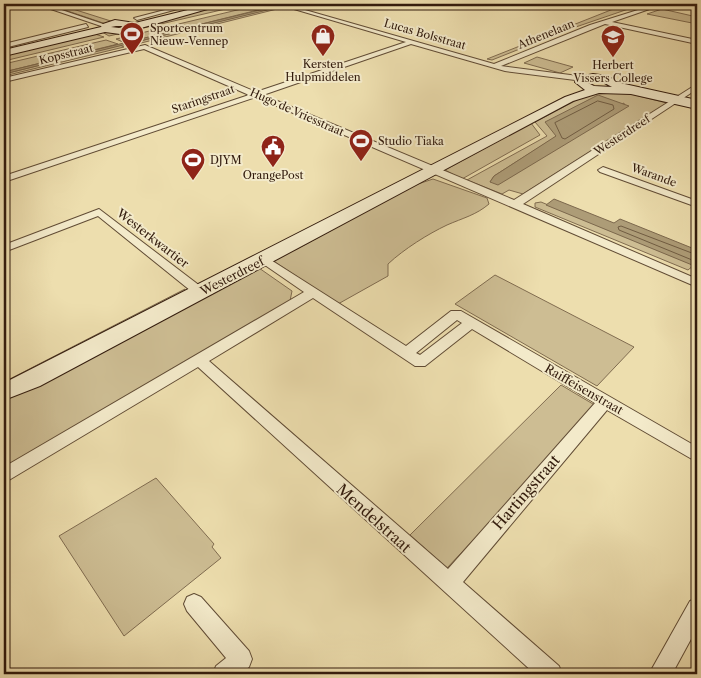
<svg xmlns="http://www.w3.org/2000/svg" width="701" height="678" font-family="'Libre Caslon Text',serif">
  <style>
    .green { fill: #cdbd93; stroke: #806c50; fill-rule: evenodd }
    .water { fill: #ad9c77; stroke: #7c684d }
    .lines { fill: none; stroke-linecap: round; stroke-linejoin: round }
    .shore { stroke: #705c42; stroke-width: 1 }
    .street-casing { stroke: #614c35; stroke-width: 2 }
    .secondary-casing { stroke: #321b0d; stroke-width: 2 }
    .street { fill: #f3eaca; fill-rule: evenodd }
    .secondary { fill: #f3eaca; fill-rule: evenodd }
    .wall { fill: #7e6e53; stroke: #321b0d }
    .shaded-wall { fill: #675a44; stroke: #321b0d }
    .labels { text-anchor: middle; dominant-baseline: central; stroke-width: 4; stroke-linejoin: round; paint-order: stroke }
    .far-poi-label { font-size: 11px; fill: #321b0d; stroke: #f3eaca; text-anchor: start }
    .far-street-label { font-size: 11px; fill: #321b0d; stroke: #f3eaca }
    .street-label { font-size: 12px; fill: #321b0d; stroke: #f3eaca }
    .near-street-label { font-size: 15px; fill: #321b0d; stroke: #f3eaca }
  </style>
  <rect width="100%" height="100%" fill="#eddeae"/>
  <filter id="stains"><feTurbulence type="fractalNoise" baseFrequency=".004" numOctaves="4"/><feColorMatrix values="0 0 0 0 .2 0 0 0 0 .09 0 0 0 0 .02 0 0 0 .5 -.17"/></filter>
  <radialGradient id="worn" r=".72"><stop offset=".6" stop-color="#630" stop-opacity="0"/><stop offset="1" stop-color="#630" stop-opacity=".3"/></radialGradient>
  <g class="green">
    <path d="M47 4H57L114 22 106 24Z"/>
    <path d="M225 4H247L109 36 102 32Z"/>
    <path d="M626 4 640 5 570 29 492 60 487 59Z"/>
    <path d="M258 5 270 7 125 43 116 39Z"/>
    <path d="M273 8 277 9 141 43 128 44Z"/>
    <path d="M662 9 697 17V24L647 14Z"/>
    <path d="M95 34 104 37 4 61V55Z"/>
    <path d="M106 40 118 44 4 72V64Z"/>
    <path d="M120 45 124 47 4 76V74Z"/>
    <path d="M537 57 573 67 560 73 524 63Z"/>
    <path d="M619 91 667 103 523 194 509 190 502 194 467 180 547 136 535 122 592 92ZM624 103V104L490 182 494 176 557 136Z"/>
    <path d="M531 123 540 135 462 179 445 170Z"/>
    <path d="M433 179 487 198 489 204C476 215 463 218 447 225 428 234 404 249 388 264V276L338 304 272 260 297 249 412 186Z"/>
    <path d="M541 202 694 265 688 270 535 207V203Z"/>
    <path d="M259 268 292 291 290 301 4 468V401Z"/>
    <path d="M495 275 634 347 597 386 455 304Z"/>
    <path d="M185 289 184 293 4 388V382Z"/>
    <path d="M561 385 598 407 447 568 410 535Z"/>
    <path d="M156 478 214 544 212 547 221 558 124 636 59 536Z"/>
  </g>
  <g class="water">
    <path d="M285 4H292L4 74V72Z"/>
    <path d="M598 95 629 106 498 185 490 182 494 176 556 136 545 122Z"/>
    <path d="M554 199 614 223 620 219 697 250V267L546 205Z"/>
  </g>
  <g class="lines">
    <g class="shore">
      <path d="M598 101 613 105 614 109 565 139 562 138 555 123Z"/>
      <path d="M697 255 621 226 618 227 619 230 697 262"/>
    </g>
    <defs>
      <g id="street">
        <path d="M36 4H44L109 26 104 27Z"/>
        <path d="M188 4H196L137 20 134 18Z"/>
        <path d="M277 4H284L494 64 590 25 657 4H664L612 22 697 40V44L605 24 501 66 586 77 587 79 583 81 505 71 411 44 263 95 514 200 697 84V89L523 204 697 279V287L256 97 4 182V176L249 95 144 49 4 82V78L145 45 256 92 406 42Z"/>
        <path d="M86 24 88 27 4 48V44Z"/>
        <path d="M603 167 697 201V207L600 172 598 170Z"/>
        <path d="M99 209 204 289 206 292 204 295H196L98 216 4 252V245Z"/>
        <path d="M263 255 406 346 451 311H461L697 447V462L607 410 463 582 559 666 562 674H535L198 367 4 483V467L304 292 259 261 257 259ZM313 298 415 366H425L472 329 595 403 448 569 209 361ZM457 320 462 323 420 355 416 353Z"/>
        <path d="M194 594 201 597 249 651 252 659 249 667 240 674H213L216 666 226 658 187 611 184 604 187 597Z"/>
        <path d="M697 598V628L672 674H649L690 601Z"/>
      </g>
      <g id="secondary">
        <path d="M212 4H225L120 34 105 32 4 56V50L101 27 103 24 115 20 135 23ZM116 26H128L119 28 111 27Z"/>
        <path d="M593 74 607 76 620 83 697 100V109L631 94 599 93 573 101 40 386 4 400V383L565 97 585 90 575 82 580 77ZM590 81H601L612 87 594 86 586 82Z"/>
      </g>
    </defs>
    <use href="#street" class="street-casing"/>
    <use href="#secondary" class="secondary-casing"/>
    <use href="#street" class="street"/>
    <use href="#secondary" class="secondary"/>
  </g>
  <path class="wall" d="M585 4H624L610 9Z"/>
  <path class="shaded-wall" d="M612 4H624L610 9Z"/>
  <defs>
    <symbol id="stadium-pin" viewBox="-11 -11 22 30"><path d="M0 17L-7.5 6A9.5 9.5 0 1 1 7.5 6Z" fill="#8f2418" stroke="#f3eaca"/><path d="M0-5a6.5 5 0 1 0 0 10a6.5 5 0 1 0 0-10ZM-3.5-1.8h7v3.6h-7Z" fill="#fff"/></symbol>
    <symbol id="shop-pin" viewBox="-11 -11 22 30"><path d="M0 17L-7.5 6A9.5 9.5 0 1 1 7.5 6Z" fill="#8f2418" stroke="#f3eaca"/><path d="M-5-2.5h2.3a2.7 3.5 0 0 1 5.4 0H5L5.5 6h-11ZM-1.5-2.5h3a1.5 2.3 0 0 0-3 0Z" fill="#fff"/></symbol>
    <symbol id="school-pin" viewBox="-11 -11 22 30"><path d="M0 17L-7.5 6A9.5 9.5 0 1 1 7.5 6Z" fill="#8f2418" stroke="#f3eaca"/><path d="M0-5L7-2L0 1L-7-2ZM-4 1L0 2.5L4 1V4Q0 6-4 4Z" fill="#fff"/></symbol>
    <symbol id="civic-pin" viewBox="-11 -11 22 30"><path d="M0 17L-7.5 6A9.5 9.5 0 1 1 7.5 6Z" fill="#8f2418" stroke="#f3eaca"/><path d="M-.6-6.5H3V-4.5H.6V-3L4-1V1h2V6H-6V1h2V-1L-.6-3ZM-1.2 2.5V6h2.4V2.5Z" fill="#fff"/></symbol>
  </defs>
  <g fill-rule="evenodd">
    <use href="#stadium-pin" x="118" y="20" width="28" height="38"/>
    <use href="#shop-pin" x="309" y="22" width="28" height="38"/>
    <use href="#school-pin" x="599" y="23" width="28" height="38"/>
    <use href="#stadium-pin" x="347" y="127" width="28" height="38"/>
    <use href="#civic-pin" x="259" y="133" width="28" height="38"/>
    <use href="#stadium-pin" x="179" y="146" width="28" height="38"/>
  </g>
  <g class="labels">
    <g class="far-poi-label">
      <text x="150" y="28">Sportcentrum<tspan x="150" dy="13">Nieuw-Vennep</tspan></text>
      <text x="323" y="64" text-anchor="middle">Kersten<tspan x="323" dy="13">Hulpmiddelen</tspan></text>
      <text x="613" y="65" text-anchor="middle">Herbert<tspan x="613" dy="13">Vissers College</tspan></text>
      <text x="378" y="141">Studio Tiaka</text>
      <text x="210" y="160">DJYM</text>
      <text x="273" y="175" text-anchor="middle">OrangePost</text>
    </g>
    <g class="far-street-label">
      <text transform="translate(425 34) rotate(16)">Lucas Bolsstraat</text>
      <text transform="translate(546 34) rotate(-22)">Athenelaan</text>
      <text transform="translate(66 54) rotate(-14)">Kopsstraat</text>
      <text transform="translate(203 99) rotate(-19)">Staringstraat</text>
      <text transform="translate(297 112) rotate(24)">Hugo de Vriesstraat</text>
      <text transform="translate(622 135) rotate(-33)">Westerdreef</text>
      <text transform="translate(654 175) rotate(20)">Warande</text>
    </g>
    <g class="street-label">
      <text transform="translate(153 238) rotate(38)">Westerkwartier</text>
      <text transform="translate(232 276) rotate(-27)">Westerdreef</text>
      <text transform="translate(584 389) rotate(30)">Raiffeisenstraat</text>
    </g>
    <g class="near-street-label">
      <text transform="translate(526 492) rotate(-49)">Hartingstraat</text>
      <text transform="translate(374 518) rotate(42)">Mendelstraat</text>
    </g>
  </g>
  <rect width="701" height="678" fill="none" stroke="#eddeae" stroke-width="20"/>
  <rect x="5" y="5" width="691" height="668" fill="none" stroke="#321b0d" stroke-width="2.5"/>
  <rect x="10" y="10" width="681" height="658" fill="none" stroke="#321b0d"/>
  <rect width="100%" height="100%" filter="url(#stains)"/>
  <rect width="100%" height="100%" fill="url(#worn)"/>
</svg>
